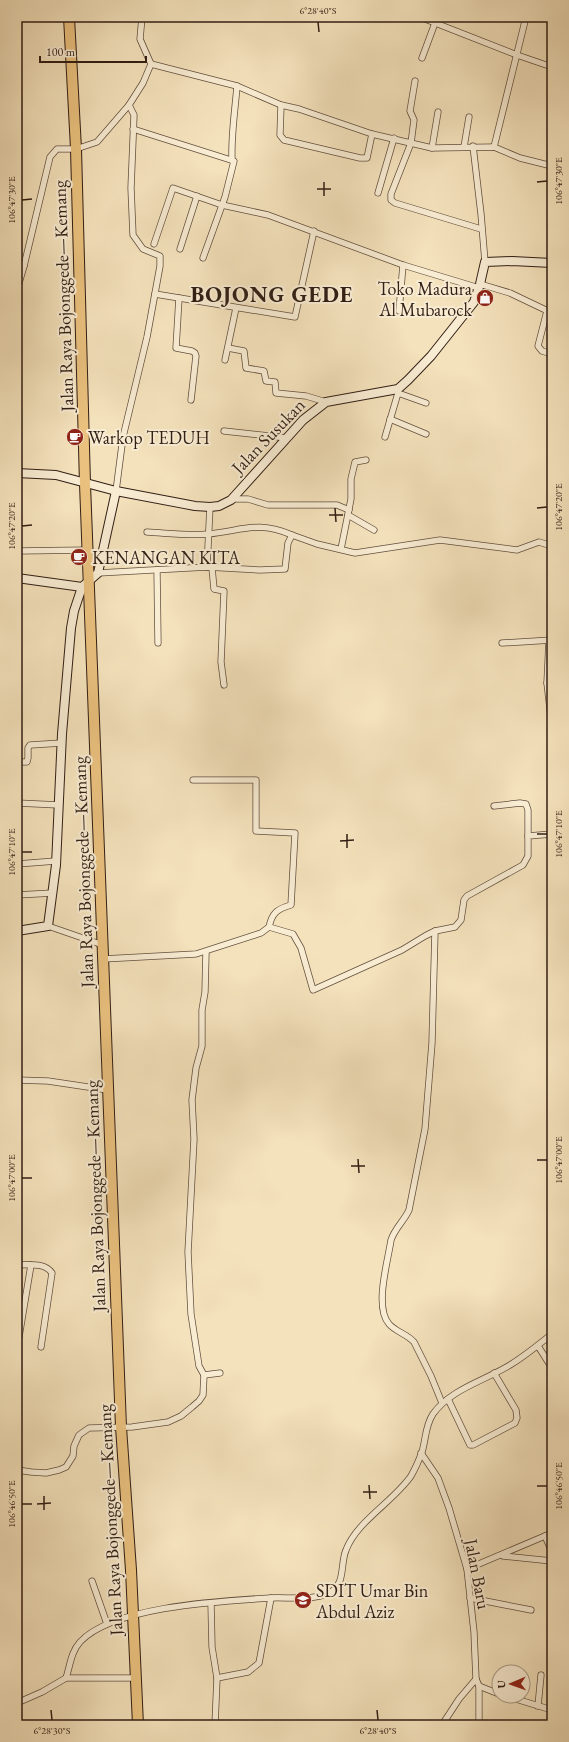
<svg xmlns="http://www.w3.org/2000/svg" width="569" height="1742" font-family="'EB Garamond',serif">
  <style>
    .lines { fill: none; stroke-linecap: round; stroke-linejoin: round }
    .street-casing { stroke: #624f3e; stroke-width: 7 }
    .secondary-casing { stroke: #311e14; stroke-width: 10 }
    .highway-casing { stroke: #311e14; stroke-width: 12 }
    .street { stroke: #f8ecd3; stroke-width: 5.5 }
    .secondary { stroke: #f8ecd3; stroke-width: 8 }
    .highway { stroke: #eac17e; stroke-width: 10 }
    .ticks { fill: none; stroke: #311e14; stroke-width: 1.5 }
    .labels { text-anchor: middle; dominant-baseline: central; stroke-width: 4; stroke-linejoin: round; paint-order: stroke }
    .poi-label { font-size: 18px; fill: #311e14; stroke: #f8ecd3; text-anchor: start }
    .street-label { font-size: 18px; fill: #311e14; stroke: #f8ecd3 }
    .district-label { font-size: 22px; font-weight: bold; letter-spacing: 1px; fill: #311e14; stroke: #f8ecd3 }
    .neatline { fill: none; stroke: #311e14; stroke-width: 1.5 }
    .ticks-label { font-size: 10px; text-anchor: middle; fill: #311e14 }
  </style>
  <rect width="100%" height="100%" fill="#f4e2bc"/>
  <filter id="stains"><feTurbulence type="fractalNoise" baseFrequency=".005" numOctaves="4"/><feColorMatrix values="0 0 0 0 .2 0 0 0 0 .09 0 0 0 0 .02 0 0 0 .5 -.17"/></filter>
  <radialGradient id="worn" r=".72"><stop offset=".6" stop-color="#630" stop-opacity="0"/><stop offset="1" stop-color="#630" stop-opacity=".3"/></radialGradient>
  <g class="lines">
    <defs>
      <g id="street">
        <path d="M420 17 517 55 552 67"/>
        <path d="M422 58 435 23"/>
        <path d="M151 64 237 86 281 105 299 109 372 134 432 148 494 147 520 158 552 166"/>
        <path d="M415 81 410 111 414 120 411 143 391 194V200L395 203 481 229"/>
        <path d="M281 105 280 135 284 140 360 158H367L372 134"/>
        <path d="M133 129 234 161 225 197 203 258"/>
        <path d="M473 146 481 214 485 262"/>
        <path d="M464 147 469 117"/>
        <path d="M494 147 526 17"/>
        <path d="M432 148 438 112"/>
        <path d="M232 160C231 135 235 111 237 86"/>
        <path d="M378 193 394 138"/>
        <path d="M154 244 173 188 222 205 268 215 403 265 479 288"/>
        <path d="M180 249 197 196"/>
        <path d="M17 264 24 266"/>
        <path d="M480 284 510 293 552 313"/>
        <path d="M17 290 24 266 50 157 57 149H76L97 142 129 105 143 83 151 64 140 39 142 17"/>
        <path d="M155 294 295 317 314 231"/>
        <path d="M179 298 176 348 192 351 195 353 196 356 191 400"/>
        <path d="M399 311 403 265"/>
        <path d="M547 311 538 346 542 351 552 354"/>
        <path d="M228 348 244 351 246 368 264 371 266 381 275 382 276 393 306 396 326 402"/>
        <path d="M225 360 236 308"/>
        <path d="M398 393 426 403"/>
        <path d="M390 419 426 434"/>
        <path d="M224 431 287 438"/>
        <path d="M385 437 398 393V389"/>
        <path d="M116 491 123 437 147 337 160 266V256L143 249 133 235 131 188 134 115 129 105"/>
        <path d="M232 499H248L268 505H337L349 510"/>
        <path d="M348 515 374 530"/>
        <path d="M147 532C167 533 188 536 208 534 242 531 257 520 292 535"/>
        <path d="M341 549 351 499V479L355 462 366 460"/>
        <path d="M17 551 88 550"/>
        <path d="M207 567 210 507"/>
        <path d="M212 568 214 589 224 591 221 662 224 685"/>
        <path d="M157 570 158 643"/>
        <path d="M98 573 207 567 260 570 285 569 288 543 292 535 317 544 355 553 440 540 517 550 539 542 552 546"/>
        <path d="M549 641 547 683 552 682"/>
        <path d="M502 643 552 640"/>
        <path d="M547 683 552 727"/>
        <path d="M17 762H27L28 758V748L30 745 62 743"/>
        <path d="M17 803 59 805"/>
        <path d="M494 806 520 803 526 804 528 810V836"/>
        <path d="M17 864 56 861"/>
        <path d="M17 895 53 893"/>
        <path d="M48 926 103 945"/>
        <path d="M269 927 293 934 301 948 313 990 402 950 425 936 435 931 455 927 461 920 464 900 467 896 523 865 528 856V836L552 834"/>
        <path d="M435 931 432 1043 425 1129 409 1210C404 1221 395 1228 391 1240 388 1261 374 1307 389 1324 396 1332 407 1334 414 1342L431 1376 442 1403"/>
        <path d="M103 959 196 954 261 933 269 927C272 913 277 909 291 905L295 833 256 831V780H193"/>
        <path d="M17 1080 48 1081 108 1090"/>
        <path d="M17 1265C29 1265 45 1262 52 1273L41 1347"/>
        <path d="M18 1343 31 1265"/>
        <path d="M538 1346 552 1368"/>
        <path d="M204 1375 220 1373"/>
        <path d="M448 1399 470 1445H473L515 1423 517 1418 516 1410 494 1373"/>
        <path d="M421 1453 438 1478 449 1508 467 1569 474 1632 476 1679 479 1686 499 1694"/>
        <path d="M17 1470 31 1472 46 1473 59 1470 66 1467 73 1456 74 1446 79 1435 89 1428 132 1427 168 1422 181 1416 192 1407 199 1401 203 1395 204 1375 199 1366 191 1314 188 1252 194 1139 192 1100 196 1068 202 1046V1010L205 992 206 952"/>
        <path d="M545 1536 552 1552"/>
        <path d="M503 1556 552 1561"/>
        <path d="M467 1569 552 1533"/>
        <path d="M92 1581 107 1624"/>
        <path d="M470 1598 531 1610"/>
        <path d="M211 1603 212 1647 217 1678 215 1725"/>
        <path d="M66 1678H136"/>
        <path d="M217 1678 248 1672 259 1663 271 1598"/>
        <path d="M479 1686V1725"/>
        <path d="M506 1696 552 1710"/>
        <path d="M17 1703 42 1692 66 1678C70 1666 71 1652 80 1642 113 1606 223 1601 270 1598 288 1597 312 1601 329 1593 346 1585 340 1564 346 1550 357 1521 393 1502 411 1476 415 1469 419 1460 422 1452 426 1439 425 1426 433 1414 451 1389 484 1381 510 1365 525 1356 538 1345 552 1334"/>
        <path d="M538 1706 541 1675"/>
        <path d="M442 1725 459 1699 476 1679"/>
      </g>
      <g id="secondary">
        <path d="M17 473 56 475 116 491 195 506 210 507 219 506 231 500 303 420 326 402 398 389 408 380 431 356 474 302 480 284 485 262 512 261 552 263"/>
        <path d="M17 578 82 587"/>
        <path d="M17 931 48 926 56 865 62 734 71 628 74 611 82 587 98 573 116 491"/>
      </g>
      <path id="highway" d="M69 17 76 149 85 484 121 1427 131 1570 138 1725"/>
    </defs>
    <use href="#street" class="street-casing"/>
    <use href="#secondary" class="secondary-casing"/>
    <use href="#highway" class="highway-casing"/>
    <use href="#street" class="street"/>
    <use href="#secondary" class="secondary"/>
    <use href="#highway" class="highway"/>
  </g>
  <path class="ticks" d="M318 22 319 32M324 182V196M537 182 547 181M317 189H331M22 200 32 199M335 508 336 522M537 508 547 507M329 515H343M22 526 32 525M347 834V848M537 834H547M340 841 354 840M22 852H32M358 1159 359 1173M537 1160H547M351 1166H365M22 1178H32M369 1485 370 1499M537 1486H547M363 1492H377M44 1496V1510M22 1504H32M37 1504 51 1503M51 1710 52 1720M377 1710 378 1720"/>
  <defs>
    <symbol id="shop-disc" viewBox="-11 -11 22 22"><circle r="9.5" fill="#8f2418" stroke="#f8ecd3"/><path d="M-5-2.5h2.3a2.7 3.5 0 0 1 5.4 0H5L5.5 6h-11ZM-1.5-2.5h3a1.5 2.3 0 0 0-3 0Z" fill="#fff"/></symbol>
    <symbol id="cafe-disc" viewBox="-11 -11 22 22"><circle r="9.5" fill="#8f2418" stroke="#f8ecd3"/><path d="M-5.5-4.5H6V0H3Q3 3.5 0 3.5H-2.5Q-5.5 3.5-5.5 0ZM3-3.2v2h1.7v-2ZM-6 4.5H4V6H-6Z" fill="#fff"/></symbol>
    <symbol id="school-disc" viewBox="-11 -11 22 22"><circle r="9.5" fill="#8f2418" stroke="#f8ecd3"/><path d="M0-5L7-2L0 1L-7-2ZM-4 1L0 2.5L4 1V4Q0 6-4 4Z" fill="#fff"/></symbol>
  </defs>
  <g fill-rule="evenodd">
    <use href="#shop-disc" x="475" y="288" width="20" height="20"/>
    <use href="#cafe-disc" x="65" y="427" width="20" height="20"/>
    <use href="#cafe-disc" x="69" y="547" width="20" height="20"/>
    <use href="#school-disc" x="293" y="1590" width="20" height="20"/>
  </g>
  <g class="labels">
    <g class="poi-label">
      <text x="472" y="288" text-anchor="end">Toko Madura<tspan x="472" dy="21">Al Mubarock</tspan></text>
      <text x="88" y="437">Warkop TEDUH</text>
      <text x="92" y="557">KENANGAN KITA</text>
      <text x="316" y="1590">SDIT Umar Bin<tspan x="316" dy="21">Abdul Aziz</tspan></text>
    </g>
    <g class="street-label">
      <text transform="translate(63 296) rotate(-92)">Jalan Raya Bojonggede—Kemang</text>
      <text transform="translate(268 436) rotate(-46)">Jalan Susukan</text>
      <text transform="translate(83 872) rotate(-92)">Jalan Raya Bojonggede—Kemang</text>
      <text transform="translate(95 1196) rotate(-92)">Jalan Raya Bojonggede—Kemang</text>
      <text transform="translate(110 1520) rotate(-93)">Jalan Raya Bojonggede—Kemang</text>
      <text transform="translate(478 1574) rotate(79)">Jalan Baru</text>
    </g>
    <g class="district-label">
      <text x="272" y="294">BOJONG GEDE</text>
    </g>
  </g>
  <rect width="569" height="1742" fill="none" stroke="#f4e2bc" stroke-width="44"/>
  <g transform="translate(511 1684) rotate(268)"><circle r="19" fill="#f8ecd3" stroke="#a89a87"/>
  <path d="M0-3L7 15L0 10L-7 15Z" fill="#8f2418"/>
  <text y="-6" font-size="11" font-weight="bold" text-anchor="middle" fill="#311e14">U</text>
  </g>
  <path d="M40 56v6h106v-6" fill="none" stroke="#311e14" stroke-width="2"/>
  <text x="46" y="56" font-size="12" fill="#311e14" stroke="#f8ecd3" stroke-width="3" paint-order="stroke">100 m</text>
  <rect x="22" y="22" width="525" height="1698" class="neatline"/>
  <g class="ticks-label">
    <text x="318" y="14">6°28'40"S</text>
    <text transform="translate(558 181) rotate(-90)" y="4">106°47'30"E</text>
    <text transform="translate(11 200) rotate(-90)" y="4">106°47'30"E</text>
    <text transform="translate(558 507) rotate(-90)" y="4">106°47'20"E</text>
    <text transform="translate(11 526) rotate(-90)" y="4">106°47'20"E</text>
    <text transform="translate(558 834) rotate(-90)" y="4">106°47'10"E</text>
    <text transform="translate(11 852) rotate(-90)" y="4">106°47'10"E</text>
    <text transform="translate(558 1160) rotate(-90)" y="4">106°47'00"E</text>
    <text transform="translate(11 1178) rotate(-90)" y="4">106°47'00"E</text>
    <text transform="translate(558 1486) rotate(-90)" y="4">106°46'50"E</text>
    <text transform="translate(11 1504) rotate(-90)" y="4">106°46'50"E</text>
    <text x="52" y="1734">6°28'30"S</text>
    <text x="378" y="1734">6°28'40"S</text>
  </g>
  <rect width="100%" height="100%" filter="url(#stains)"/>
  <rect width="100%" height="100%" fill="url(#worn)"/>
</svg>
